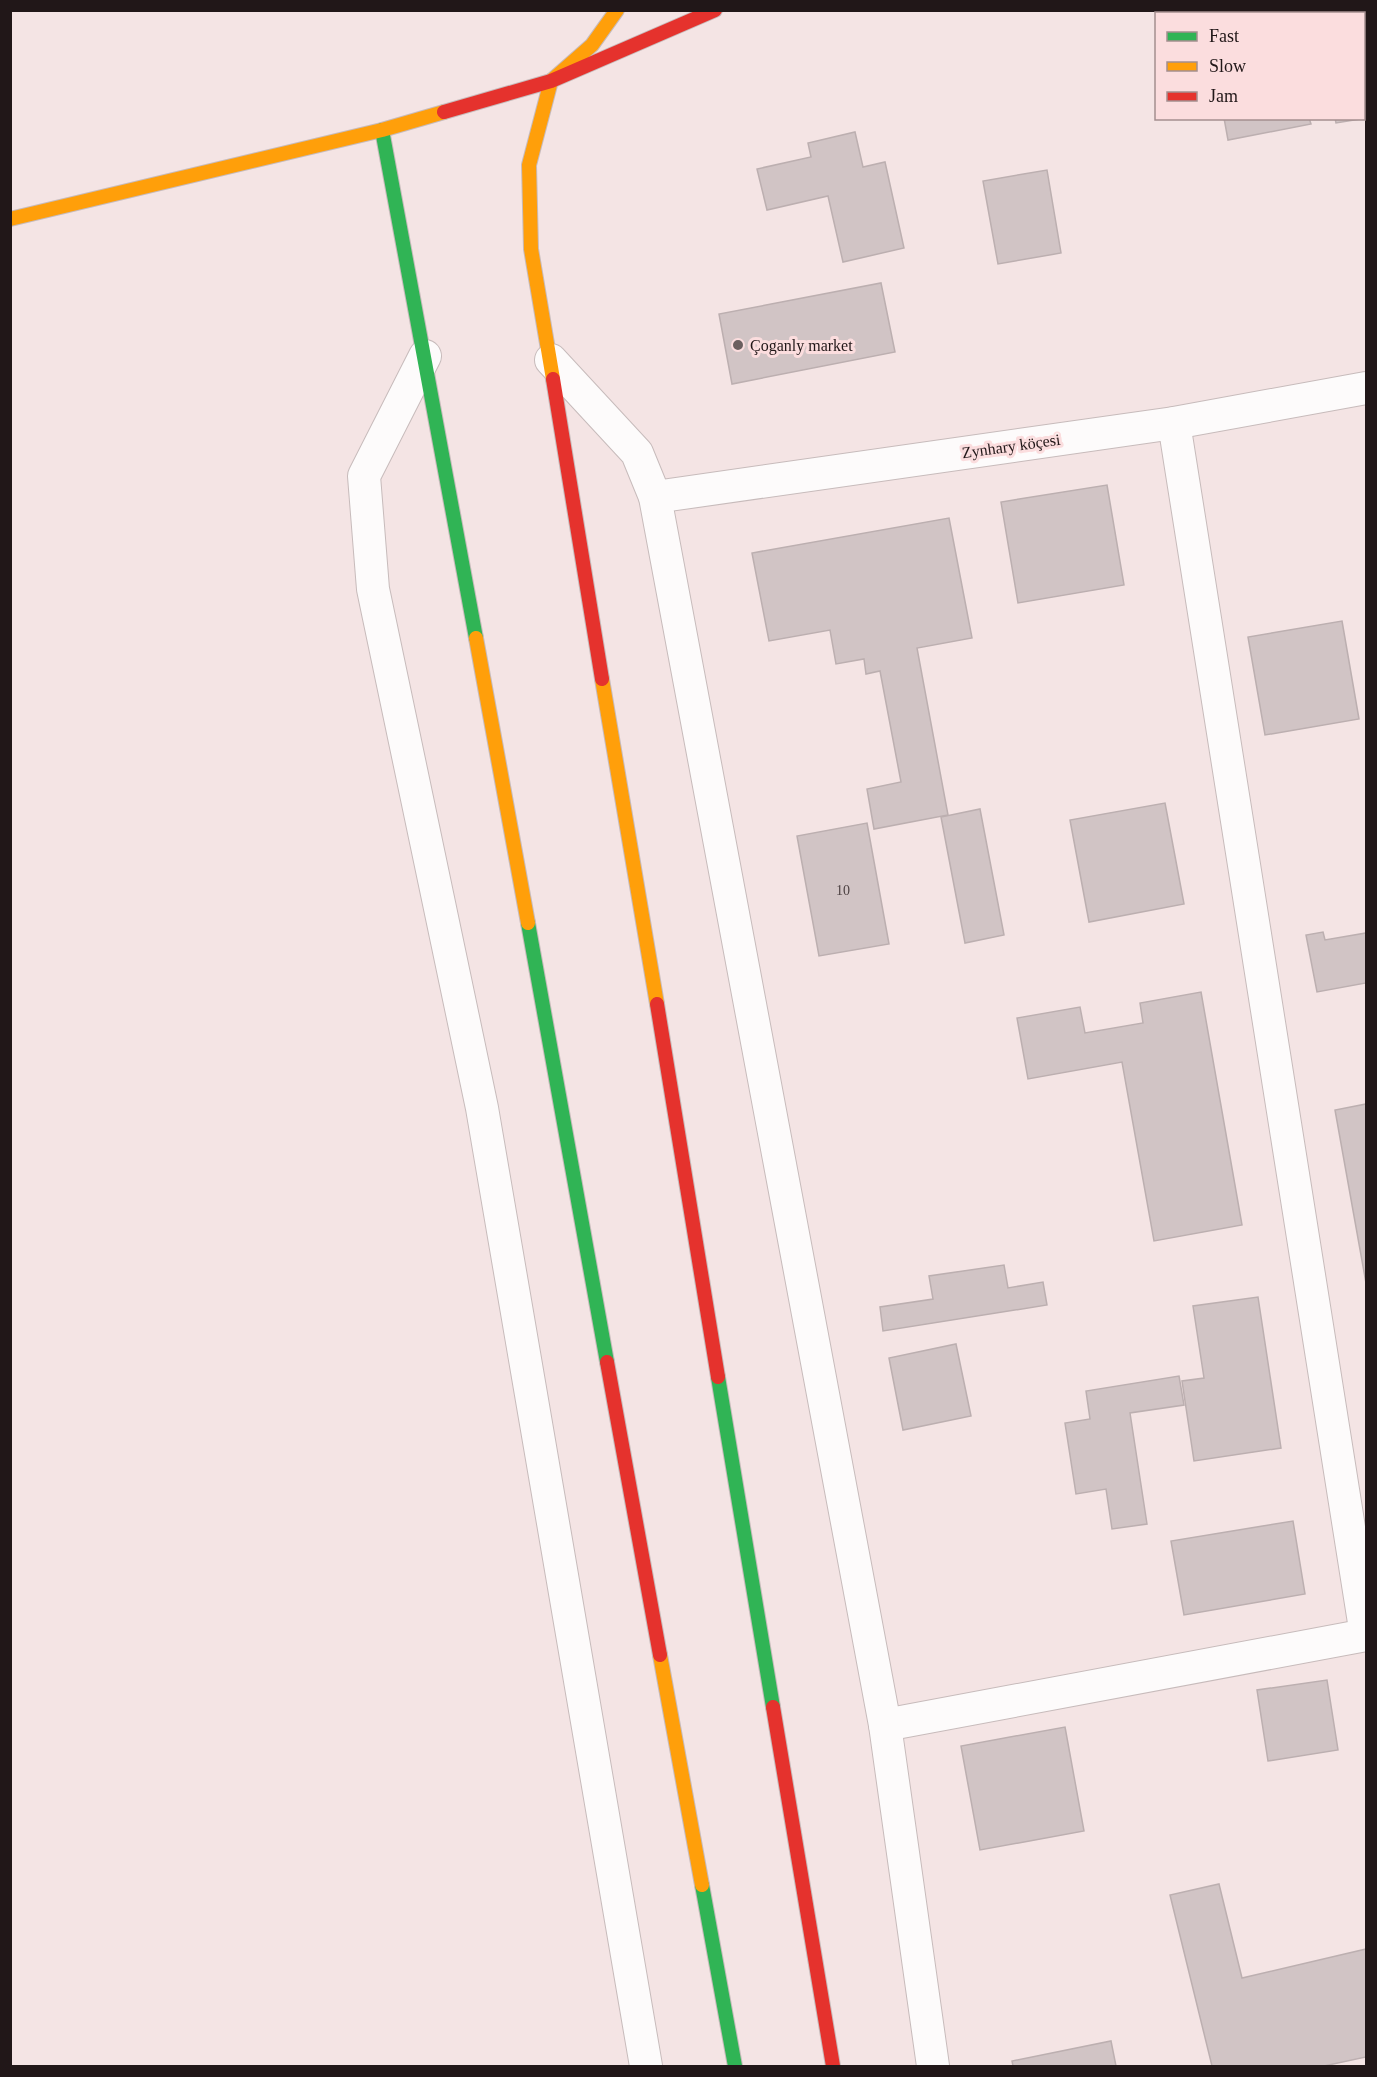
<svg xmlns="http://www.w3.org/2000/svg" width="1377" height="2077" font-family="Georgia,serif">
  <style>
    .building { fill: #d1c4c5; stroke: #bcafb0; stroke-width: 1.5 }
    .lines { fill: none; stroke-linecap: round; stroke-linejoin: round }
    .street-casing { stroke: #c7bbbb; stroke-width: 34 }
    .fast-casing { stroke: #c7bbbb; stroke-width: 16 }
    .slow-casing { stroke: #c7bbbb; stroke-width: 16 }
    .jam-casing { stroke: #c7bbbb; stroke-width: 16 }
    .street { stroke: #fdfbfb; stroke-width: 32 }
    .fast { stroke: #30b455; stroke-width: 14 }
    .slow { stroke: #ff9f0a; stroke-width: 14 }
    .jam { stroke: #e5322d; stroke-width: 14 }
    .poi-dot { fill: #6b5f5f; stroke: #fbddde; stroke-width: 2 }
    .labels { text-anchor: middle; dominant-baseline: central; stroke-width: 6; stroke-linejoin: round; paint-order: stroke }
    .number-label { font-size: 14px; fill: #4d4243 }
    .poi-label { font-size: 16px; fill: #211718; stroke: #fbddde; text-anchor: start }
    .street-label { font-size: 16px; fill: #211718; stroke: #fbddde }
  </style>
  <rect width="100%" height="100%" fill="#f4e4e4"/>
  <g class="building">
    <path d="M1364 61H1366V118L1336 123 1335 118H1364Z"/>
    <path d="M1224 118H1309L1311 124 1228 140Z"/>
    <path d="M855 132 863 167 885 162 904 248 843 262 828 196 767 210 757 169 811 157 808 143Z"/>
    <path d="M1047 170 1061 253 998 264 983 181Z"/>
    <path d="M881 283 895 352 732 384 719 314Z"/>
    <path d="M1107 485 1124 585 1018 603 1001 502Z"/>
    <path d="M949 518 972 638 917 648 948 815 874 829 867 789 901 782 880 671 866 674 864 659 836 664 830 630 769 641 752 553Z"/>
    <path d="M1342 621 1359 719 1265 735 1248 637Z"/>
    <path d="M1165 803 1184 904 1089 922 1070 820Z"/>
    <path d="M980 809 1004 935 965 943 941 817Z"/>
    <path d="M867 823 889 944 819 956 797 836Z"/>
    <path d="M1323 932 1325 940 1366 933V983L1317 992 1306 935Z"/>
    <path d="M1201 992 1242 1225 1154 1241 1122 1062 1028 1079 1017 1018 1080 1007 1085 1033 1143 1023 1140 1003Z"/>
    <path d="M1366 1104V1283L1335 1110Z"/>
    <path d="M1004 1265 1008 1288 1043 1282 1047 1305 883 1331 880 1307 933 1299 929 1276Z"/>
    <path d="M1258 1297 1281 1448 1194 1461 1182 1381 1204 1378 1193 1306Z"/>
    <path d="M956 1344 971 1416 903 1430 889 1358Z"/>
    <path d="M1179 1376 1184 1405 1130 1413 1147 1524 1112 1529 1106 1489 1076 1494 1065 1423 1090 1419 1086 1391Z"/>
    <path d="M1293 1521 1305 1594 1184 1615 1171 1541Z"/>
    <path d="M1327 1680 1338 1750 1268 1761 1257 1690Z"/>
    <path d="M1065 1727 1084 1831 980 1850 961 1746Z"/>
    <path d="M1219 1884 1242 1978 1366 1949V2057L1324 2066H1212L1170 1895Z"/>
    <path d="M1111 2041 1116 2066H1013L1012 2061Z"/>
  </g>
  <g class="lines">
    <defs>
      <g id="street">
        <path d="M425 356 364 476 373 589 482 1108 646 2066"/>
        <path d="M551 360 637 453 655 497 885 1725 933 2066"/>
        <path d="M1174 423 1366 1635"/>
        <path d="M655 497 1174 423 1366 388"/>
        <path d="M885 1725 1366 1635"/>
      </g>
      <g id="fast">
        <path d="M382 130 476 638"/>
        <path d="M528 923 607 1362"/>
        <path d="M718 1377 773 1707"/>
        <path d="M702 1885 735 2066"/>
      </g>
      <g id="slow">
        <path d="M10 219 382 130 444 112"/>
        <path d="M553 379 531 249 529 165 551 81 592 45 617 10"/>
        <path d="M476 638 528 923"/>
        <path d="M602 679 657 1004"/>
        <path d="M660 1655 702 1885"/>
      </g>
      <g id="jam">
        <path d="M444 112 551 81 715 10"/>
        <path d="M553 379 602 679"/>
        <path d="M657 1004 718 1377"/>
        <path d="M607 1362 660 1655"/>
        <path d="M773 1707 833 2066"/>
      </g>
    </defs>
    <use href="#street" class="street-casing"/>
    <use href="#fast" class="fast-casing"/>
    <use href="#slow" class="slow-casing"/>
    <use href="#jam" class="jam-casing"/>
    <use href="#street" class="street"/>
    <use href="#fast" class="fast"/>
    <use href="#slow" class="slow"/>
    <use href="#jam" class="jam"/>
  </g>
  <circle class="poi-dot" cx="738" cy="345" r="6"/>
  <g class="labels">
    <g class="number-label">
      <text x="843" y="890">10</text>
    </g>
    <g class="poi-label">
      <text x="750" y="345">Çoganly market</text>
    </g>
    <g class="street-label">
      <text transform="translate(1011 446) rotate(-8)">Zynhary köçesi</text>
    </g>
  </g>
  <rect width="1377" height="2077" fill="none" stroke="#211718" stroke-width="24"/>
  <rect x="1155" y="12" width="210" height="108" fill="#fbddde" stroke="#a48e8f" stroke-width="1.5"/>
  <rect x="1167" y="32" width="30" height="9" fill="#30b455" stroke="#a48e8f" stroke-width="1.5"/>
  <text x="1209" y="42" font-size="18" fill="#211718">Fast</text>
  <rect x="1167" y="62" width="30" height="9" fill="#ff9f0a" stroke="#a48e8f" stroke-width="1.5"/>
  <text x="1209" y="72" font-size="18" fill="#211718">Slow</text>
  <rect x="1167" y="92" width="30" height="9" fill="#e5322d" stroke="#a48e8f" stroke-width="1.5"/>
  <text x="1209" y="102" font-size="18" fill="#211718">Jam</text>
</svg>
